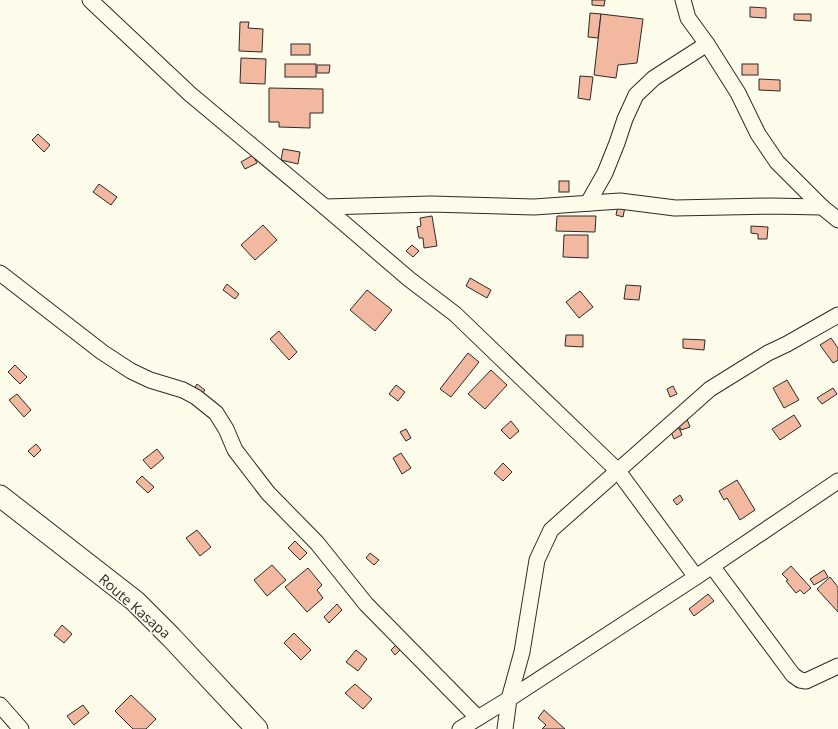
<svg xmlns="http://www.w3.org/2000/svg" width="838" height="729" font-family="'Open Sans',sans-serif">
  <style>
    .building { fill: #f2b8a0; stroke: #2b2b2b }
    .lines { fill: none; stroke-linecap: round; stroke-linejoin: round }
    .street-casing { stroke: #2b2b2b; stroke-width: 17 }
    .secondary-casing { stroke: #2b2b2b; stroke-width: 23 }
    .street { stroke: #fdfbea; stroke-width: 15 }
    .secondary { stroke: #fdfbea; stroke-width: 21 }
    .labels { text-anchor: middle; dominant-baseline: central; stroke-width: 3; stroke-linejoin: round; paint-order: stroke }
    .street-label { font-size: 14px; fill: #2b2b2b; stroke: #fdfbea }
  </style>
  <rect width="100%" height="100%" fill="#fdfbea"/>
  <g class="building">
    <path d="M592 0H605L604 6 592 5Z"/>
    <path d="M750 7 766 8V18L750 17Z"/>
    <path d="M590 13 601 14 598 38 588 37Z"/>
    <path d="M601 14 643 19 637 63 618 65 616 78 594 75Z"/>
    <path d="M794 14H811V21L794 20Z"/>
    <path d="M240 22H249L248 28 263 29 262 52 239 51Z"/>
    <rect x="291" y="44" width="19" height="11"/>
    <path d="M241 58 266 59 265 84 240 83Z"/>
    <rect x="285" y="64" width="31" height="13"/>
    <rect x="742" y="64" width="16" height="11"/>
    <path d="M317 65H330L329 73H317Z"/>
    <path d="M580 76 593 77 590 100 578 98Z"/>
    <path d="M759 79 780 80V91L759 90Z"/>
    <path d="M269 88 323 89V113H310V128L279 127V122H269Z"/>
    <path d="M38 134 50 145 44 152 32 140Z"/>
    <path d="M283 149 300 152 298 164 281 160Z"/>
    <path d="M253 155 257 163 245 169 241 162Z"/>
    <rect x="559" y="181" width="10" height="11"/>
    <path d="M99 184 117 197 111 205 93 192Z"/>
    <path d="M618 205 625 207 623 217 616 215Z"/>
    <path d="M432 216 437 246 424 248 423 238H419L417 227 421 226 420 218Z"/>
    <path d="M557 216H596L595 232 556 231Z"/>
    <path d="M263 225 277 240 255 260 241 245Z"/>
    <path d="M751 226 768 227 767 239H758V234L751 233Z"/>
    <path d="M564 235H588V258L563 257Z"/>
    <path d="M412 245 419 251 413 257 406 251Z"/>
    <path d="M470 278 491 290 487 298 466 286Z"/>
    <path d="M227 284 239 294 235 299 223 290Z"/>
    <path d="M626 285 641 286 639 300 624 299Z"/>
    <path d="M367 290 392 310 375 331 350 310Z"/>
    <path d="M580 291 593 307 579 318 566 302Z"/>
    <path d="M279 331 297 352 289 360 270 339Z"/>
    <path d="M566 335H583V347L565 346Z"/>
    <path d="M831 338 838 348V360L833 363 820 345Z"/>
    <path d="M683 339 705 340 704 350 683 348Z"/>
    <path d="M468 353 479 362 451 397 440 389Z"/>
    <path d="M15 365 27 377 20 384 8 372Z"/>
    <path d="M491 370 507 385 485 409 468 394Z"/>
    <path d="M787 380 799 400 784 408 773 388Z"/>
    <path d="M197 384 205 390 200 397 192 392Z"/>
    <path d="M396 385 405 392 398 401 389 394Z"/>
    <path d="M673 386 677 394 670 397 667 389Z"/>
    <path d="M833 388 837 394 822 404 817 398Z"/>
    <path d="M17 394 31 410 24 417 9 400Z"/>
    <path d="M794 415 801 426 780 440 772 429Z"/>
    <path d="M687 419 690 427 681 430 678 423Z"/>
    <path d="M511 421 519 431 510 439 501 430Z"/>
    <path d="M679 428 682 435 674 439 671 432Z"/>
    <path d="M406 429 411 438 406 441 400 432Z"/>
    <path d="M36 444 41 450 34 457 28 451Z"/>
    <path d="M157 449 164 458 151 469 143 460Z"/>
    <path d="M401 453 411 468 402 474 393 458Z"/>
    <path d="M503 463 512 472 503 481 494 473Z"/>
    <path d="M142 476 154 487 148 493 136 482Z"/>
    <path d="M737 480 755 510 740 520 727 498 724 500 719 491Z"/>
    <path d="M680 495 683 500 677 505 673 500Z"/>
    <path d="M197 530 211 547 200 556 186 538Z"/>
    <path d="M295 541 307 553 300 560 288 548Z"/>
    <path d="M370 553 379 560 374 565 366 558Z"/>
    <path d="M272 565 286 580 267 596 254 580Z"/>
    <path d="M791 566 811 588 804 594 800 590 796 593 786 581 788 580 782 574Z"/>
    <path d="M308 568 322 585 317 590 323 598 307 612 285 587Z"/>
    <path d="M824 570 828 577 814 585 810 579Z"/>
    <path d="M830 577 838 587V612L817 589Z"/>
    <path d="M708 594 714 601 694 616 689 609Z"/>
    <path d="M337 604 342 610 329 623 324 617Z"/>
    <path d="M62 625 72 634 64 643 54 635Z"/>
    <path d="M294 633 311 650 301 660 284 643Z"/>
    <path d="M397 644 402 648 395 655 391 650Z"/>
    <path d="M356 650 367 659 358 671 346 662Z"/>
    <path d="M355 684 372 699 363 709 345 693Z"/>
    <path d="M131 695 156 719 146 729H133L115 711Z"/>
    <path d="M83 705 89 713 74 725 67 716Z"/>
    <path d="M544 710 565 729H542L546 725 538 718Z"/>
  </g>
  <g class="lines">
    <defs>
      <g id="street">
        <path d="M90 0 190 94 325 207 409 279 455 314 618 471 696 577"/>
        <path d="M683 0 688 18 707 44 738 93 758 134 777 162 822 207 838 220"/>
        <path d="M588 203 605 173 617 143 625 119 636 95 654 78 707 44"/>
        <path d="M325 207 431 204 534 207 620 201 675 208 770 206 822 207"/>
        <path d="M0 273 102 352 131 371 150 380 183 390 196 397 216 413 226 429 235 450 268 493 317 543 366 604 478 718"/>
        <path d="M712 566 793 675 800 680 806 681 838 666"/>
        <path d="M0 705 21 729"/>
        <path d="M460 729 509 699 522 652 537 560 551 530 710 389 768 353 787 344 838 315"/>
        <path d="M505 729 509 699 696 577 838 481"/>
      </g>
      <path id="secondary" d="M0 496 135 601 171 637 257 729"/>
    </defs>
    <use href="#street" class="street-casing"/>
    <use href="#secondary" class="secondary-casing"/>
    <use href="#street" class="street"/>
    <use href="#secondary" class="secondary"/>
  </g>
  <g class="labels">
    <g class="street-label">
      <text transform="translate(135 606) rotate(41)">Route Kasapa</text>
    </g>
  </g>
</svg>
